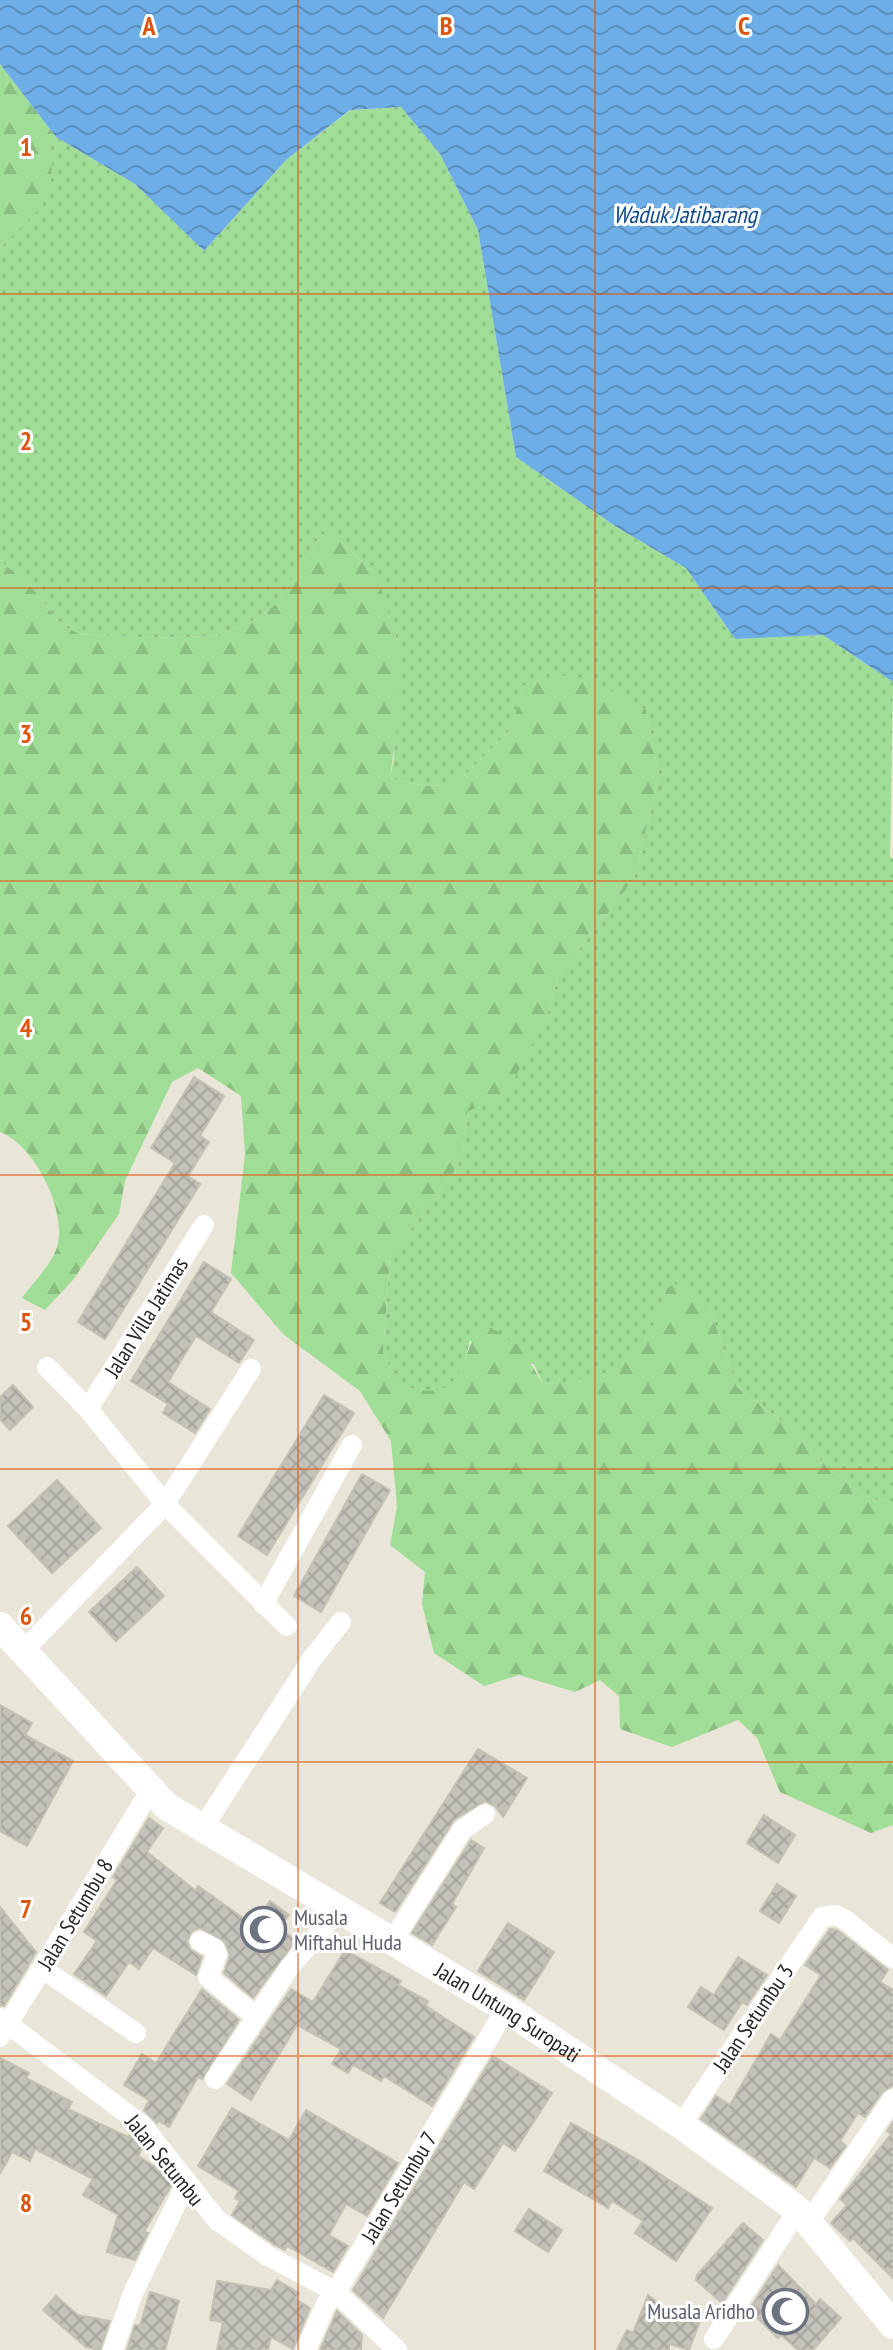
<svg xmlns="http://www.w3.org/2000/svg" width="893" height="2350" font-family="'PT Sans Narrow',sans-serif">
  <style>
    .grass { fill: url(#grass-dots) }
    .forest { fill: url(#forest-firs) }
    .water { fill: url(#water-waves) }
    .building { fill: url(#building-cross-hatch); stroke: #c3c1b2; stroke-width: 2 }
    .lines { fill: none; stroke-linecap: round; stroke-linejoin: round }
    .minor { stroke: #fff; stroke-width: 20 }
    .secondary { stroke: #fff; stroke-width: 28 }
    .grid { fill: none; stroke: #de560d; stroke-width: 2; stroke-opacity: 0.55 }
    .labels { text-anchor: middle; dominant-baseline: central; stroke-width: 6; stroke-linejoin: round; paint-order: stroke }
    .street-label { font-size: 22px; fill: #262626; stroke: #fff }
    .worship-label { font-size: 22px; fill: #5b616d; stroke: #fff; text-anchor: start }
    .water-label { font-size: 24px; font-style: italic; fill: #134a8d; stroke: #fff }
    .grid-label { font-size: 26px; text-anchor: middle; font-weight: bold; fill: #de560d; stroke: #fff; stroke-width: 6; stroke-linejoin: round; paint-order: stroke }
  </style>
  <defs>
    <pattern id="grass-dots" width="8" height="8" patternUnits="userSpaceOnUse" patternTransform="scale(2)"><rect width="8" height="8" fill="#a0dd96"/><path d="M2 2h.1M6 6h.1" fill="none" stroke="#8abe81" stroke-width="1.8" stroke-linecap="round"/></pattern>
    <pattern id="forest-firs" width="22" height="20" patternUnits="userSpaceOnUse" patternTransform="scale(2)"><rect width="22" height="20" fill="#a0dd96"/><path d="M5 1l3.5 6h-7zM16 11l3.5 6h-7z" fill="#8abe81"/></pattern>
    <pattern id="water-waves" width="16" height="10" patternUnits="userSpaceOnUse" patternTransform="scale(2)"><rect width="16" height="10" fill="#6eaee7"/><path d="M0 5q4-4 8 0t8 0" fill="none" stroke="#5a8dbb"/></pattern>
    <pattern id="building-cross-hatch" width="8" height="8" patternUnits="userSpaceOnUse" patternTransform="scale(2)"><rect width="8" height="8" fill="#c4c1b8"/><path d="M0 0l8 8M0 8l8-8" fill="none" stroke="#a8a69e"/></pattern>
  </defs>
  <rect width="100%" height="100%" fill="#e9e5d8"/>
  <path class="grass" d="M401 107 440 154 478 230 516 457 615 526 686 568 735 639 823 635 893 682 890 857 893 859V1502L870 1499 826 1466 796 1432 737 1387 709 1307 667 1288C656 1324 642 1360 604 1376 587 1383 561 1381 543 1384L534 1364 470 1341C459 1387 445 1400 399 1385L383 1353 390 1257 454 1171 462 1153 468 1111 546 1018 558 977 634 879 659 775 646 710 525 685 510 730 465 775 446 785 424 786 390 778 394 758 397 640 382 597 379 577 325 528 275 605 258 618 219 636 152 638 79 634 60 624 34 590 0 560V248C34 214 57 198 50 145L56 137 135 184 204 251 286 160 351 110Z"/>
  <g class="forest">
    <path d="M0 64 56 137 50 145C58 204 38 211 0 248Z"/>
    <path d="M325 528 379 577C382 600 393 620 397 642 405 687 396 734 390 778L424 786 445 785 465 775 510 730 525 685C575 661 603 687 646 710L659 775 634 879 558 977 546 1018 505 1097 468 1111 462 1153 454 1171 390 1257 383 1353 399 1385C465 1406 456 1365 482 1322L521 1347 543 1384C622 1376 642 1366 667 1288L686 1280 709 1307 737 1387 796 1432 826 1466 870 1499 893 1502V1825L871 1833 780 1792 757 1738 738 1720 672 1747 620 1729 619 1696 600 1680 575 1692 519 1675 484 1686 434 1653 422 1604 425 1572 390 1545 397 1507 391 1441 360 1391 284 1335 231 1273 245 1154 241 1096 198 1068 172 1082 125 1181 119 1214 73 1280 45 1310 22 1298C32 1284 52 1264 57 1247 68 1211 34 1144 0 1132V560L34 590 60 624 79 634 152 638 219 636 258 618 275 605Z"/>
  </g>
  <path class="water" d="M0 0H893V682L823 635 735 639 686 568 615 526 516 457 478 230 440 154 401 107 350 110 286 160 204 251 135 184 56 137 0 64Z"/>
  <g class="building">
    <path d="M194 1077 224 1096 200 1136 209 1142 188 1176 200 1184 105 1339 78 1322 175 1163 151 1148Z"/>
    <path d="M204 1262 231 1279 211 1312 254 1340 239 1363 196 1336 168 1382 210 1409 195 1433 163 1413 168 1404 131 1381Z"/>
    <path d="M13 1385 33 1407 10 1430 0 1419V1397Z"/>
    <path d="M324 1395 354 1413 267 1555 238 1536Z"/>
    <path d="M362 1474 390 1490 321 1612 294 1596Z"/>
    <path d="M57 1480 101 1528 52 1573 8 1526Z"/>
    <path d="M137 1567 164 1596 116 1641 89 1612Z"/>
    <path d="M0 1705 32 1723 25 1735 73 1761 27 1846 0 1831Z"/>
    <path d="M478 1749 527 1778 503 1817 495 1806 485 1801 454 1820 395 1912 380 1903Z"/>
    <path d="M764 1815 795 1835 778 1863 747 1843Z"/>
    <path d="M149 1818 163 1828 147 1852 196 1891 198 1886 253 1925 270 1901 289 1915 279 1928 296 1940 253 1998 224 1973 230 1955 225 1942 200 1928 192 1931 187 1941 190 1949 202 1957 196 1975 153 1948 139 1969 129 1962 106 1996 74 1974 97 1941 84 1932 117 1880 113 1877Z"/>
    <path d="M471 1840 484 1848 452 1904 456 1907 432 1945 412 1933Z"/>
    <path d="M777 1884 796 1896 779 1923 760 1911Z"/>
    <path d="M0 1907 36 1952 4 2006 0 2005Z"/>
    <path d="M508 1923 554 1952 524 2000 478 1971Z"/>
    <path d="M830 1929 837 1930 888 1970 880 1982 893 1990V2086L883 2091 865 2117 858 2113 840 2141 846 2146 830 2168 814 2158 796 2187 701 2119 716 2096 730 2105 771 2034 780 2040 821 1975 805 1965Z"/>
    <path d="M345 1950 401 1981 398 1985 428 2001 426 2006 474 2037 432 2106 384 2076 381 2081 353 2065 348 2073 332 2064 341 2049 297 2025 251 2100 227 2084 291 1989 313 2002Z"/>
    <path d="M738 1957 767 1975 747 2005 742 2002 724 2030 688 2007 701 1987 714 1995Z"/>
    <path d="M202 1989 239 2020 202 2079 198 2077 169 2127 159 2121 157 2123 144 2110 149 2100 124 2085 142 2054 156 2063Z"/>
    <path d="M493 2056 552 2093 515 2151 503 2143 474 2189 464 2182 383 2318 353 2290Z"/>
    <path d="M0 2058 29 2073 26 2078 72 2102 68 2109 128 2137 131 2133 143 2147 138 2156 161 2171 172 2184 144 2232 148 2233 135 2260 107 2252 118 2215 83 2195 93 2179 35 2149 30 2161 12 2152 0 2174Z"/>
    <path d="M232 2108 289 2140 306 2110 398 2163 367 2216 346 2204 329 2235 348 2246 333 2272 287 2246 285 2250 275 2245 232 2215 240 2201 235 2198 239 2191 198 2166Z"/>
    <path d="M893 2122V2278L853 2238 850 2241 831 2223 847 2205 840 2199 891 2134 887 2131Z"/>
    <path d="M571 2123 640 2161 712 2208 676 2261 635 2233 643 2221 612 2201 608 2208 544 2171Z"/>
    <path d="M529 2209 562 2230 548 2252 515 2231Z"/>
    <path d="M743 2223 763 2240 722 2303 696 2280 697 2275Z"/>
    <path d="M778 2265 816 2304 820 2299 841 2318 813 2350H798L781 2335 778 2338 749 2310Z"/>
    <path d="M277 2280 299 2293 295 2299 310 2308 293 2349 271 2337 268 2350H217L223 2322 210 2320 217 2281 271 2290Z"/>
    <path d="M150 2292 179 2301 165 2350H127L135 2325 140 2326Z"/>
    <path d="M648 2295 666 2309 669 2306 701 2319 689 2350 669 2344V2350H617L627 2330 633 2333Z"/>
    <path d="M56 2296 78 2315 110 2321 100 2350 86 2347 43 2310Z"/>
    <path d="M337 2311 362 2335 361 2350H320Z"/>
  </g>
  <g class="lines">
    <g class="minor">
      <path d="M47 1367 88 1409 165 1504 287 1626"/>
      <path d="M88 1409 204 1225"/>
      <path d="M263 1604 352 1445"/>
      <path d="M24 1650 165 1504 251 1369"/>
      <path d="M202 1829 312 1659 341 1622"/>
      <path d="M393 1940 462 1830 485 1814"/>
      <path d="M200 1941 214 1948 217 1955 208 1977 255 2016"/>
      <path d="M43 1969 136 2033"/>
      <path d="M0 2018 142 2125 217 2220 268 2256 336 2292 326 2304 306 2350"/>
      <path d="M0 2037 150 1791"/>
      <path d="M215 2079 289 1968 340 1908"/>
      <path d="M681 2125 822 1917 835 1915 844 1919 893 1958"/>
      <path d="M809 2222 893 2099"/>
      <path d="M714 2339 798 2210"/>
      <path d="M113 2350 133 2293 186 2184"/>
      <path d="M397 2350 336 2292 506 2009"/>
    </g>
    <path class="secondary" id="s1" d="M0 1626 166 1806 506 2009 681 2125 798 2210 893 2325"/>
  </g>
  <path class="grid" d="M298 0V2350M595 0V2350M0 294H893M0 588H893M0 881H893M0 1175H893M0 1469H893M0 1762H893M0 2056H893"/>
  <defs>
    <symbol id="mosque-ring" viewBox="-11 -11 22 22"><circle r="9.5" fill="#fff" stroke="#6b7280" stroke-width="1.5"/><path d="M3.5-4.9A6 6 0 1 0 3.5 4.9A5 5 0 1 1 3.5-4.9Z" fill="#6b7280"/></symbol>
  </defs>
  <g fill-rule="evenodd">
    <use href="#mosque-ring" x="238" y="1904" width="51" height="51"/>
    <use href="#mosque-ring" x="760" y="2286" width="51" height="51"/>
  </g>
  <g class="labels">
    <g class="street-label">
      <text transform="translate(146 1317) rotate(-58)">Jalan Villa Jatimas</text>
      <text transform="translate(75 1914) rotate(-59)">Jalan Setumbu 8</text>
      <text stroke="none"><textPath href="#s1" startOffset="644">Jalan Untung Suropati</textPath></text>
      <text transform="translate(753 2018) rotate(-56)">Jalan Setumbu 3</text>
      <text transform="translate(165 2160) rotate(51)">Jalan Setumbu</text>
      <text transform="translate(399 2187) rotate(-59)">Jalan Setumbu 7</text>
    </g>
    <g class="worship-label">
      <text x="294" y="1917">Musala<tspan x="294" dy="25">Miftahul Huda</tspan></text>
      <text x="755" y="2311" text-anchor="end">Musala Aridho</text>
    </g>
    <g class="water-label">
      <text x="685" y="214">Waduk Jatibarang</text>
    </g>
  </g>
  <g class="grid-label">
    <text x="149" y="35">A</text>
    <text x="446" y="35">B</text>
    <text x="744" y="35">C</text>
    <text x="26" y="156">1</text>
    <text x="26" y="450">2</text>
    <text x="26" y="743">3</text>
    <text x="26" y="1037">4</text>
    <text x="26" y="1331">5</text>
    <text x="26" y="1625">6</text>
    <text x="26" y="1918">7</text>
    <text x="26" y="2212">8</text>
  </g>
</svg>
